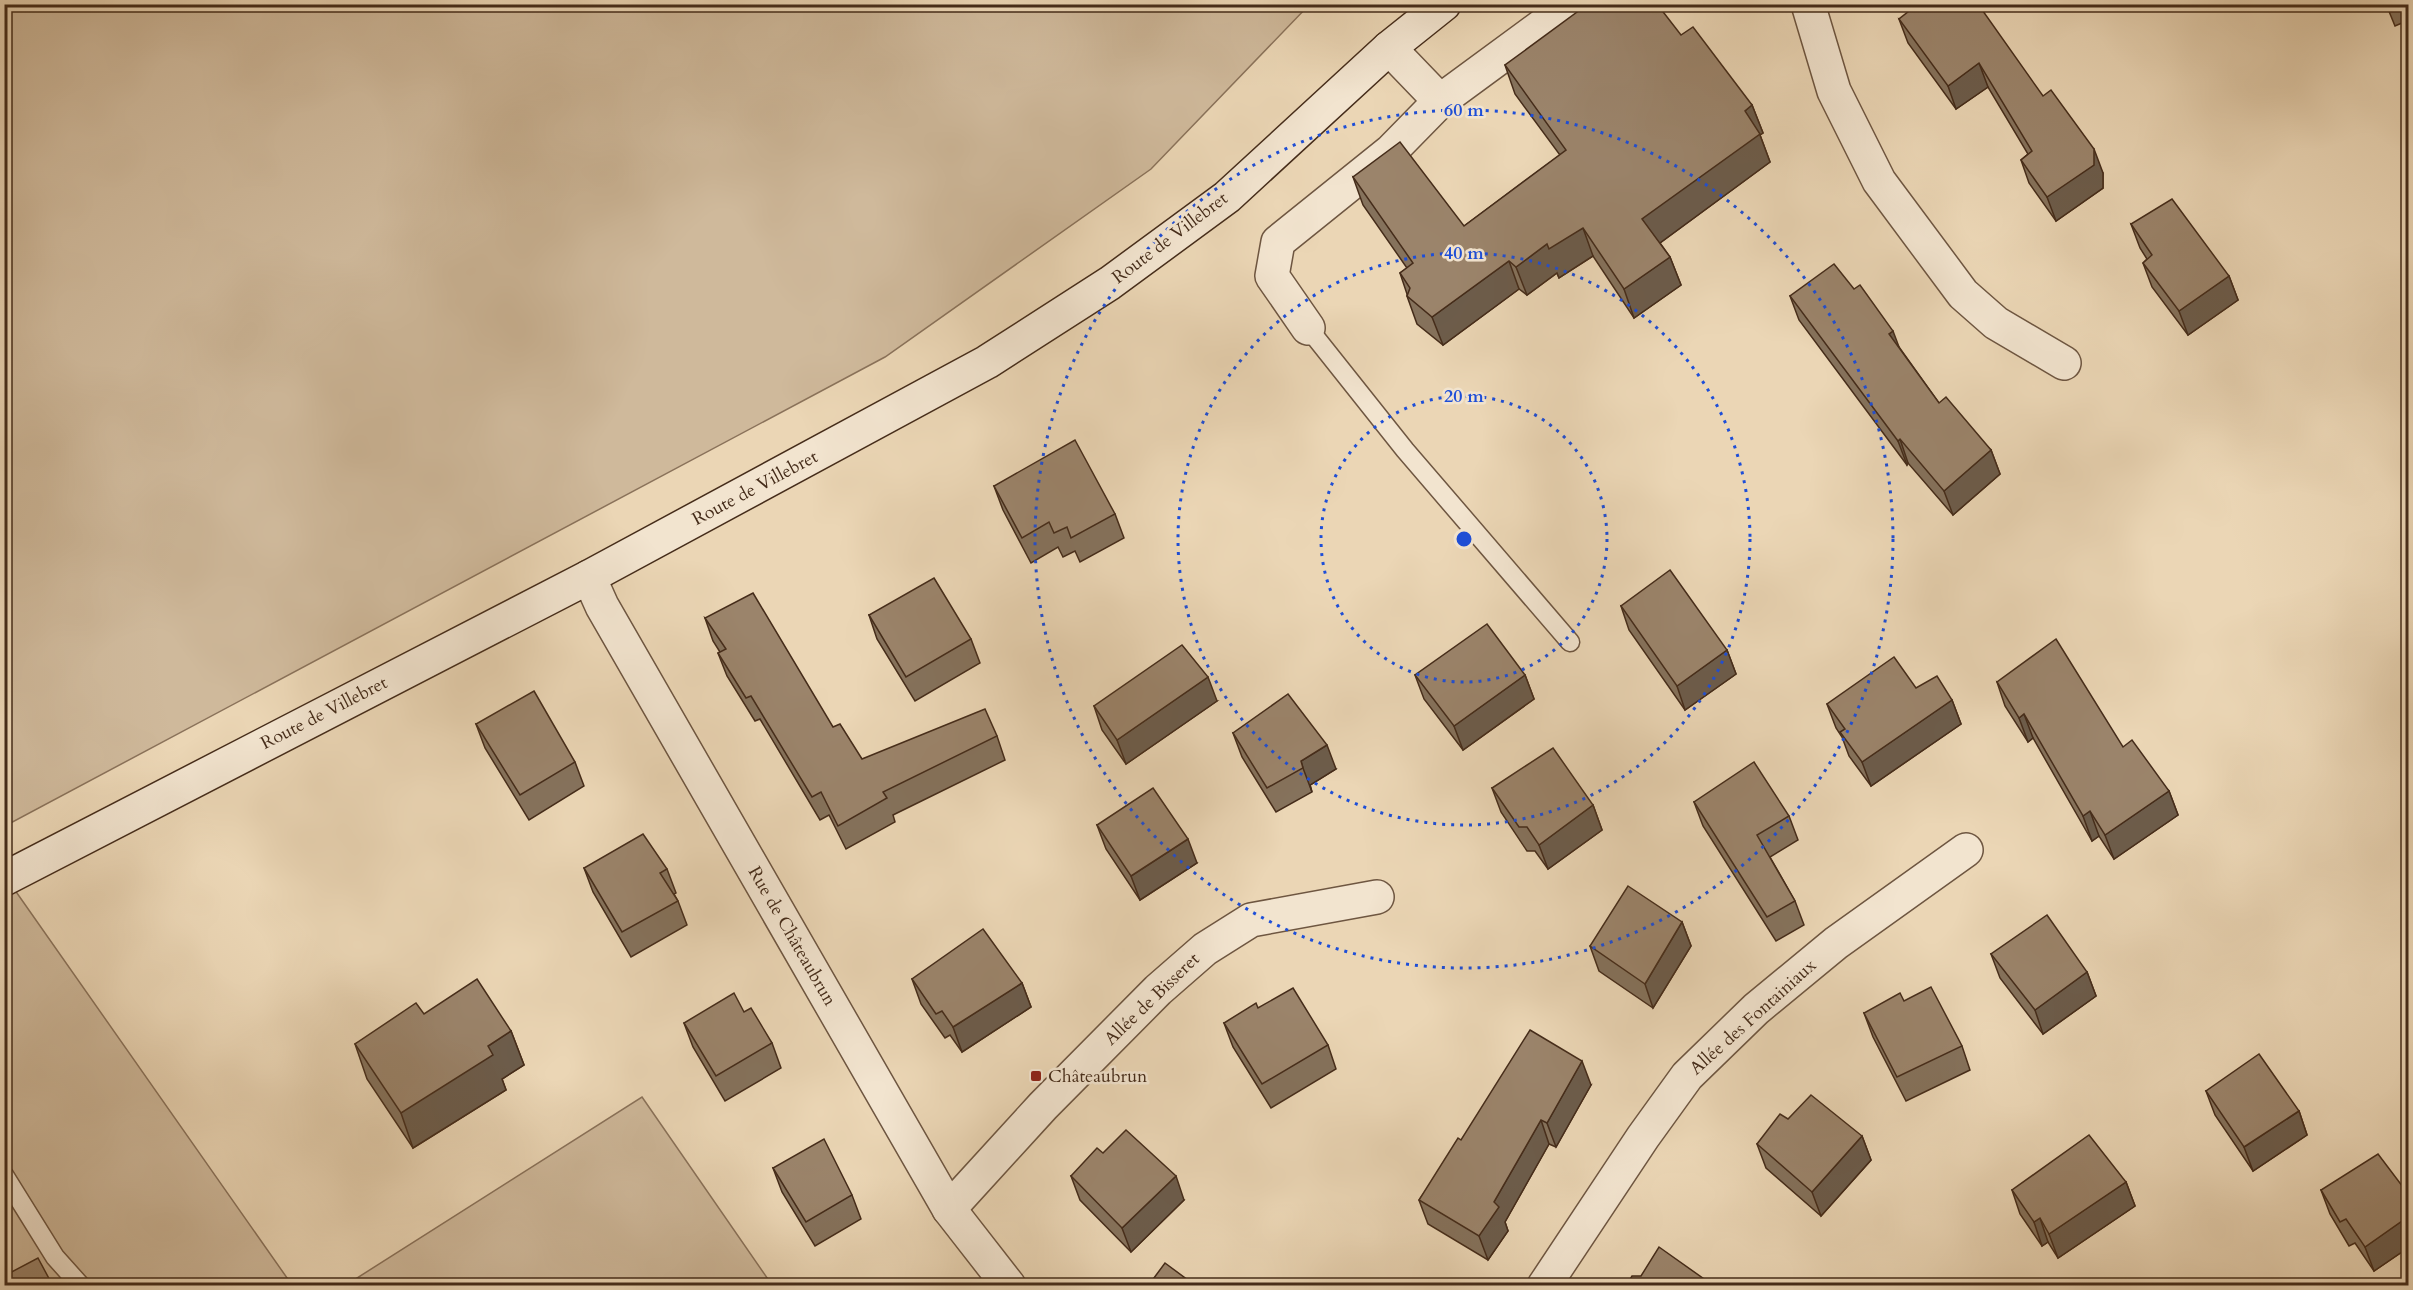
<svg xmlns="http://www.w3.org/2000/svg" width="2413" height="1290" font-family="Cardo,serif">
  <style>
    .green { fill: #cfb99b; stroke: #8a725a; stroke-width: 1.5 }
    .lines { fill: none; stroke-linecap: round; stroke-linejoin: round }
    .lane-casing { stroke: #6e5641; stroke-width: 21 }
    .street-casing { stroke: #6e5641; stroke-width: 36 }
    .secondary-casing { stroke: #452c1a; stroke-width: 36 }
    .lane { stroke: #f2e4cf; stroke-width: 18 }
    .street { stroke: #f2e4cf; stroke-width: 33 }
    .secondary { stroke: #f2e4cf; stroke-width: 33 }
    .wall { fill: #85725c; stroke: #452c1a; stroke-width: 1.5 }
    .shaded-wall { fill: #6c5c4b; stroke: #452c1a; stroke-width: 1.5 }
    .building { fill: #9b846b; stroke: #452c1a; stroke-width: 1.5 }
    .ring { fill: none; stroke: #1d4ed8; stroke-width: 3; stroke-dasharray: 3 6 }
    .poi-dot { fill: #8f2418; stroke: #f2e4cf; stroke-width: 2 }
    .labels { text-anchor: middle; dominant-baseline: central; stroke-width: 5; stroke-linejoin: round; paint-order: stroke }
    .street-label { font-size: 18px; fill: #452c1a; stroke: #f2e4cf }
    .poi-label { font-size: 18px; fill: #452c1a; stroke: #f2e4cf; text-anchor: start }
    .centre { fill: #1d4ed8; stroke: #f2e4cf; stroke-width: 3 }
    .ring-label { font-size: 18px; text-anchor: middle; font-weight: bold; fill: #1d4ed8; stroke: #f2e4cf; stroke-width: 5; stroke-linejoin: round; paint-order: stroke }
  </style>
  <rect width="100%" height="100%" fill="#ebd6b5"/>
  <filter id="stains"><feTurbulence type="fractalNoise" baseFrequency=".00333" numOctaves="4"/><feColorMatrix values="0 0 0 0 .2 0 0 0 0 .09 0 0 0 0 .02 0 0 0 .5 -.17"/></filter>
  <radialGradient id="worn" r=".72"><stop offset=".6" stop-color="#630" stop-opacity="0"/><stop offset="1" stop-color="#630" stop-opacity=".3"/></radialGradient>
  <g class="green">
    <path d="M5 4H1309V5L1151 169 885 357 5 826Z"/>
    <path d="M5 876 292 1285H5Z"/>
    <path d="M642 1097 772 1285H346Z"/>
  </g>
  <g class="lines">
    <defs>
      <g id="lane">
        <path d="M1308 328 1405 450 1570 642"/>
        <path d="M4 1175 55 1257 81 1286"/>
      </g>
      <g id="street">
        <path d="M1808 4 1834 91 1879 181 1963 294 1996 323 2064 363"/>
        <path d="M1440 101 1572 4"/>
        <path d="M1308 328 1272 276 1278 242 1391 151 1440 101 1389 48"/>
        <path d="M589 577 602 606 949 1209 1009 1286"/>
        <path d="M949 1209 1043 1106 1158 990 1205 949 1251 920 1377 897"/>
        <path d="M1544 1286 1643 1137 1687 1076 1756 1009 1836 943 1966 850"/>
      </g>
      <path id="secondary" d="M4 879 589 577 987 362 1110 283 1227 197 1389 48 1444 4"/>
    </defs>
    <use href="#lane" class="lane-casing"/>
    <use href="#street" class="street-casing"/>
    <use href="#secondary" class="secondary-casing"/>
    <use href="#lane" class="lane"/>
    <use href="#street" class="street"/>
    <use href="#secondary" class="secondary"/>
  </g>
  <g class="wall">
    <path d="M2386 4H2409V20L2395 26Z"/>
    <path d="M1899 19 2043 96 2103 173V188L2056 221 2029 183 2021 160 2028 154 1988 87 1956 109 1908 43Z"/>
    <path d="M1681 35 1752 105 1763 133 1760 135 1770 162 1660 243 1670 257 1681 285 1634 318 1593 256 1559 278 1557 273 1527 295 1519 289 1443 345 1417 324 1407 296V294L1400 273 1407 268 1363 205 1353 177 1464 226 1560 155 1515 94 1505 65Z"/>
    <path d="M2131 224 2229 276 2238 300 2188 335 2152 287 2143 263 2147 259 2140 248Z"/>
    <path d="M1854 289 1899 347 1939 403 1991 450 2000 474 1953 515 1908 463 1907 465 1799 320 1790 296Z"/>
    <path d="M994 486 1115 514 1124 538 1080 562 1075 551 1063 557 1058 547 1031 563 1003 510Z"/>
    <path d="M1621 606 1727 650 1736 674 1685 710 1629 630Z"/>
    <path d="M869 615 971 639 980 663 915 701 877 639Z"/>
    <path d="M705 618 833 727 862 759 997 736 1005 760 893 815 895 822 846 849 829 815 820 820 760 719 755 721 727 676 718 653 720 652 713 641Z"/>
    <path d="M1415 675H1525L1534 699 1463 750 1424 699Z"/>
    <path d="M1997 682 2123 747 2169 791 2178 815 2114 859 2099 836 2092 841 2033 738 2028 742 2005 706Z"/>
    <path d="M1916 688 1952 700 1961 724 1871 786 1849 756 1842 737 1836 728 1827 704Z"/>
    <path d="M1217 701 1126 764 1102 730 1094 706Z"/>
    <path d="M476 724 575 762 584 786 529 820 485 748Z"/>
    <path d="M1233 733 1336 769 1310 785 1312 792 1276 812 1242 757Z"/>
    <path d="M1492 788 1593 805 1602 830 1548 869 1535 851H1527L1501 812Z"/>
    <path d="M1694 802 1789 816 1798 840 1770 857 1795 901 1804 925 1776 941 1703 826Z"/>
    <path d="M1097 825 1197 863 1140 900 1106 849Z"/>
    <path d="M584 868 667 869 676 893 674 894 678 901 687 925 631 957 593 892Z"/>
    <path d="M1682 922 1691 946 1653 1008 1599 971 1590 946Z"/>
    <path d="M1991 954 2087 972 2096 996 2043 1034 2000 978Z"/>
    <path d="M912 979 1022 983 1031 1007 962 1052 950 1035 945 1038 921 1004Z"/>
    <path d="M744 1012 772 1043 781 1068 725 1101 693 1047 684 1023Z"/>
    <path d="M1864 1013 1962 1046 1970 1070 1906 1101 1873 1037Z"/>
    <path d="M424 1014 511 1031 524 1065 502 1079 506 1090 413 1148 367 1079 355 1044Z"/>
    <path d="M1224 1023 1328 1045 1336 1069 1271 1108 1233 1047Z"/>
    <path d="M1591 1085 1556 1147 1549 1144 1505 1222 1508 1231 1488 1260 1428 1224 1419 1200 1461 1140Z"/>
    <path d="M2206 1091 2299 1111 2307 1135 2253 1171 2215 1115Z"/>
    <path d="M1862 1136 1871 1160 1821 1216 1766 1168 1757 1144Z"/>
    <path d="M773 1168 852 1195 861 1219 815 1246 782 1192Z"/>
    <path d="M1071 1176 1184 1200 1131 1252 1080 1200Z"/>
    <path d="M2126 1182 2135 1206 2058 1258 2048 1242 2042 1246 2020 1214 2012 1190Z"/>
    <path d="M2321 1190 2409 1195V1247L2374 1271 2355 1243 2349 1246 2330 1214Z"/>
  </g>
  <g class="shaded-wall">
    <path d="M1979 63 1988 87 1956 109 1948 86Z"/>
    <path d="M1752 105 1763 133 1760 135 1770 162 1653 248 1642 219 1745 111Z"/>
    <path d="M2094 149 2103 173V188L2056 221 2047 197Z"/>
    <path d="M1583 228 1593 256 1559 278 1557 273 1527 295 1516 267 1547 244Z"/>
    <path d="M1670 257 1681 285 1634 318 1624 289Z"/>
    <path d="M1509 261 1519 289 1443 345 1432 317Z"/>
    <path d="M2229 276 2238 300 2188 335 2179 311Z"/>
    <path d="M1893 331 1902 355 1889 334Z"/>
    <path d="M1900 439 1908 463 1907 465 1898 441Z"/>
    <path d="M1991 450 2000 474 1953 515 1944 491Z"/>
    <path d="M1727 650 1736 674 1685 710 1677 686Z"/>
    <path d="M1525 675 1534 699 1463 750 1454 726Z"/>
    <path d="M1208 677 1217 701 1126 764 1117 740Z"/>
    <path d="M1952 700 1961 724 1871 786 1862 762Z"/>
    <path d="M2024 714 2033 738 2028 742 2019 718Z"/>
    <path d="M1327 745 1336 769 1310 785 1312 792 1303 768 1301 761Z"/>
    <path d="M2169 791 2178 815 2114 859 2105 835Z"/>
    <path d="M1593 805 1602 830 1548 869 1539 845Z"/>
    <path d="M2090 811 2099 836 2092 841 2083 816Z"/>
    <path d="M1188 839 1197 863 1140 900 1131 876Z"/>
    <path d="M1682 922 1691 946 1653 1008 1645 984Z"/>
    <path d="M2087 972 2096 996 2043 1034 2035 1010Z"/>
    <path d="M1022 983 1031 1007 962 1052 953 1027Z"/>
    <path d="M511 1031 524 1065 502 1079 506 1090 413 1148 401 1113 488 1046Z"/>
    <path d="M1582 1061 1591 1085 1556 1147 1547 1123Z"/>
    <path d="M2299 1111 2307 1135 2253 1171 2244 1147Z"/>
    <path d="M1541 1120 1549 1144 1505 1222 1508 1231 1488 1260 1479 1236 1494 1202Z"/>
    <path d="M1862 1136 1871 1160 1821 1216 1812 1192Z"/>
    <path d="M1176 1176 1184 1200 1131 1252 1122 1228Z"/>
    <path d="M2126 1182 2135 1206 2058 1258 2049 1234Z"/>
    <path d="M2409 1216V1247L2374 1271 2365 1247Z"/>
    <path d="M2040 1218 2048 1242 2042 1246 2034 1222Z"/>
  </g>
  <g class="building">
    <path d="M1588 4H1657L1681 35 1693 27 1752 105 1745 111 1760 134 1642 219 1670 257 1624 289 1583 228 1549 249 1547 244 1516 267 1509 261 1432 317 1407 296 1410 288 1400 273 1413 263 1353 177 1400 142 1464 226 1566 150 1505 65Z"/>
    <path d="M1918 4H1978L2043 96 2051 90 2094 149V165L2047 197 2021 160 2032 151 1979 63 1948 86 1899 19Z"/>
    <path d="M2172 199 2229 276 2179 311 2143 263 2152 255 2131 224Z"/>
    <path d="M1834 264 1854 289 1860 285 1893 331 1889 334 1939 403 1946 397 1991 450 1944 491 1900 439 1898 441 1790 296Z"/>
    <path d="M1075 440 1115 514 1071 538 1067 527 1054 533 1049 522 1022 538 994 486Z"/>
    <path d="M1670 570 1727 650 1677 686 1621 606Z"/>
    <path d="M934 578 971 639 906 677 869 615Z"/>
    <path d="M753 593 833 727 840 724 862 759 985 709 997 736 883 792 887 798 838 826 821 792 812 797 751 696 746 698 718 653 726 649 705 618Z"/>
    <path d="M1487 624 1525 675 1454 726 1415 675Z"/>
    <path d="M2056 639 2123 747 2132 740 2169 791 2105 835 2090 811 2083 816 2024 714 2019 718 1997 682Z"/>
    <path d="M1182 645 1208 677 1117 740 1094 706Z"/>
    <path d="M1894 657 1916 688 1937 676 1952 700 1862 762 1840 732 1845 729 1827 704Z"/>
    <path d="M534 691 575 762 520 795 476 724Z"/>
    <path d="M1288 694 1327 745 1301 761 1303 768 1267 788 1233 733Z"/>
    <path d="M1553 748 1593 805 1539 845 1527 827H1519L1492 788Z"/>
    <path d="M1754 762 1789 816 1757 835 1795 901 1767 917 1694 802Z"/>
    <path d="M1153 788 1188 839 1131 876 1097 825Z"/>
    <path d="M643 834 667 869 660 873 678 901 622 932 584 868Z"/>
    <path d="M1628 886 1682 922 1645 984 1590 946Z"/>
    <path d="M2047 915 2087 972 2035 1010 1991 954Z"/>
    <path d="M983 929 1022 983 953 1027 942 1011 936 1014 912 979Z"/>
    <path d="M477 979 511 1031 488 1046 493 1055 401 1113 355 1044 416 1003 424 1014Z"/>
    <path d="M1931 987 1962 1046 1897 1077 1864 1013 1900 993 1904 1001Z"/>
    <path d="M1293 988 1328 1045 1262 1084 1224 1023 1256 1003 1258 1008Z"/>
    <path d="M734 993 744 1012 751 1008 772 1043 716 1076 684 1023Z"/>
    <path d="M1530 1030 1582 1061 1547 1123 1541 1120 1494 1202 1499 1207 1479 1236 1419 1200 1458 1138 1461 1140Z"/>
    <path d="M2259 1054 2299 1111 2244 1147 2206 1091Z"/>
    <path d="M1811 1095 1862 1136 1812 1192 1757 1144 1780 1114 1788 1119Z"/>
    <path d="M1126 1130 1176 1176 1122 1228 1071 1176 1097 1148 1103 1153Z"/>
    <path d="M2089 1135 2126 1182 2049 1234 2040 1218 2034 1222 2012 1190Z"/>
    <path d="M824 1139 852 1195 806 1222 773 1168Z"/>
    <path d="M2378 1154 2409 1195V1216L2365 1247 2346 1219 2340 1222 2321 1190Z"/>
    <path d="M1659 1247 1714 1286H1626L1632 1276H1641Z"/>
    <path d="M38 1258 53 1286H4V1276Z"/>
    <path d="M1165 1263 1196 1286H1148Z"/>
  </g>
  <g class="ring">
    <circle cx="1464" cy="539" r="143"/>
    <circle cx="1464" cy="539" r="286"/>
    <circle cx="1464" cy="539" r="429"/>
  </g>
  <rect class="poi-dot" x="1030" y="1070" width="12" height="12" rx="3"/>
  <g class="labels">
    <g class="street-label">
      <text transform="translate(1170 238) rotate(-37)">Route de Villebret</text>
      <text transform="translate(755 488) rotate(-28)">Route de Villebret</text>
      <text transform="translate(324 713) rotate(-27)">Route de Villebret</text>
      <text transform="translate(792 936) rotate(60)">Rue de Châteaubrun</text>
      <text transform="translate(1152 999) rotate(-44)">Allée de Bisseret</text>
      <text transform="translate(1753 1017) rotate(-42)">Allée des Fontainiaux</text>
    </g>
    <g class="poi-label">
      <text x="1048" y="1076">Châteaubrun</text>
    </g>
  </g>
  <circle cx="1464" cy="539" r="9" class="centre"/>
  <g class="ring-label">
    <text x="1464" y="116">60 m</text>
    <text x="1464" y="259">40 m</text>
    <text x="1464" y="402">20 m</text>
  </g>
  <rect width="2413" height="1290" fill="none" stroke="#ebd6b5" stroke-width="24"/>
  <rect x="6" y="6" width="2401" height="1278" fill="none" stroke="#452c1a" stroke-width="3"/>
  <rect x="12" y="12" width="2389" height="1266" fill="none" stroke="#452c1a" stroke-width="1.5"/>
  <rect width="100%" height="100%" filter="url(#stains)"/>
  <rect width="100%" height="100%" fill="url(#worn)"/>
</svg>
